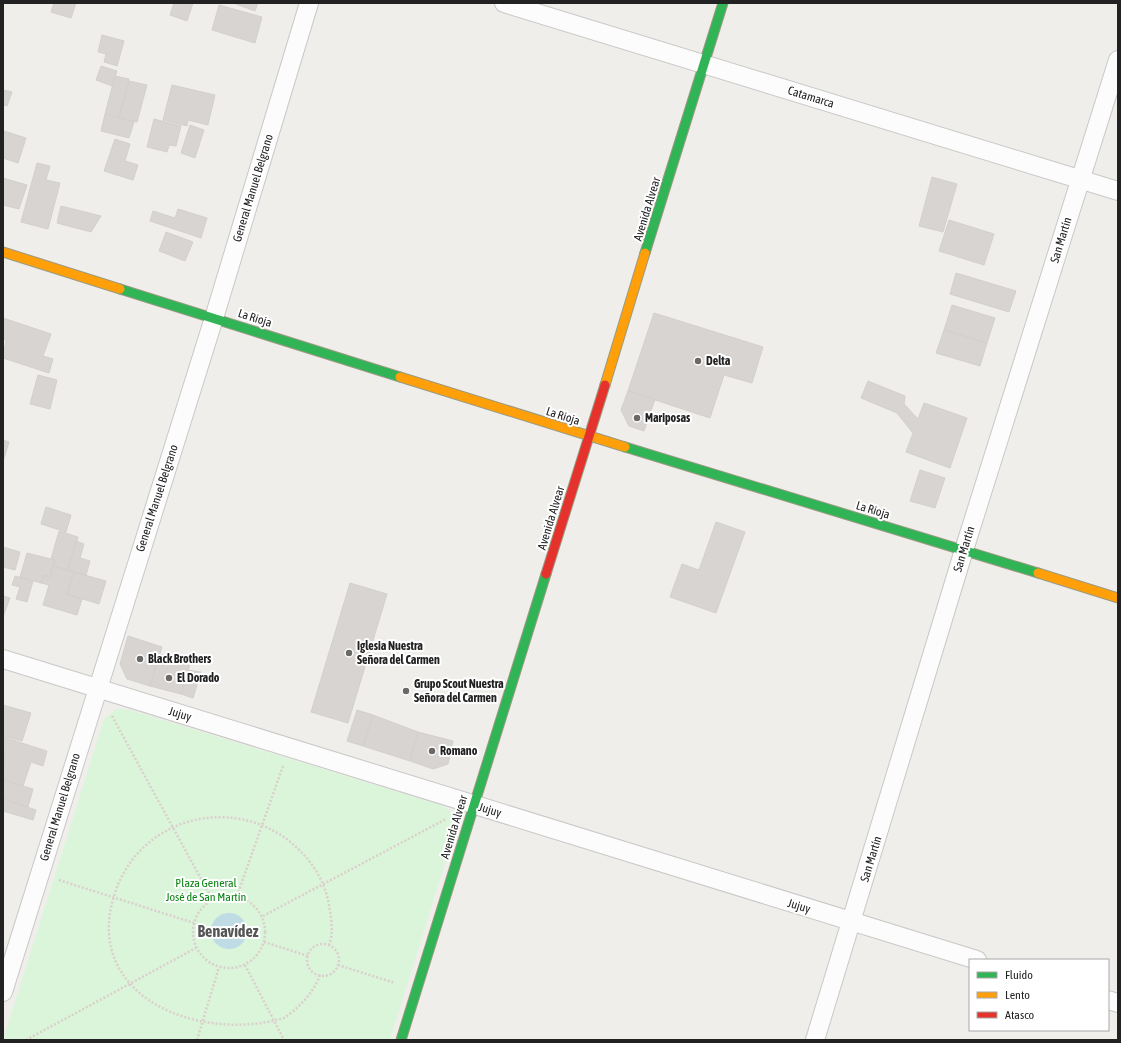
<svg xmlns="http://www.w3.org/2000/svg" width="1121" height="1043" font-family="'Asap Condensed',sans-serif">
  <style>
    .park { fill: #daf5da }
    .water { fill: #bfdbe3 }
    .building { fill: #d7d4d2; stroke: #d3d0cc }
    .lines { fill: none; stroke-linecap: round; stroke-linejoin: round }
    .street-casing { stroke: #c9c8c7; stroke-width: 20 }
    .fast-casing { stroke: #999a82; stroke-width: 11 }
    .slow-casing { stroke: #999a82; stroke-width: 11 }
    .jam-casing { stroke: #999a82; stroke-width: 11 }
    .path { stroke: #dccecd; stroke-width: 2.5; stroke-dasharray: 2 2; stroke-linecap: butt }
    .street { stroke: #fdfcfc; stroke-width: 18 }
    .fast { stroke: #30b455; stroke-width: 9 }
    .slow { stroke: #ff9f0a; stroke-width: 9 }
    .jam { stroke: #e5322d; stroke-width: 9 }
    .poi-dot { fill: #6a6968; stroke: #fff; stroke-width: 1.5 }
    .labels { text-anchor: middle; dominant-baseline: central; stroke-width: 4; stroke-linejoin: round; paint-order: stroke }
    .street-label { font-size: 12px; fill: #222; stroke: #fff }
    .poi-label { font-size: 12px; font-weight: bold; fill: #222; stroke: #fff; text-anchor: start }
    .park-label { font-size: 12px; fill: #0c8416; stroke: #fff }
    .district-label { font-size: 16px; font-weight: bold; fill: #555; stroke: #fff }
  </style>
  <rect width="100%" height="100%" fill="#f0eeeb"/>
  <path class="park" d="M116 709H127L441 805C452 811 455 816 456 828L390 1040H3L104 719Z"/>
  <circle class="water" cx="229" cy="931" r="18"/>
  <g class="building">
    <path d="M54 3H76L71 18 51 12Z"/>
    <path d="M174 3H193L187 21 170 15Z"/>
    <path d="M233 3H258L255 11Z"/>
    <path d="M219 5 262 17 255 43 212 30Z"/>
    <path d="M102 35 124 41 117 66 104 62 106 54 98 52Z"/>
    <path d="M101 66 117 71 112 86 96 80Z"/>
    <path d="M115 76 129 79 119 118 105 114Z"/>
    <path d="M129 81 147 85 137 122 119 118Z"/>
    <path d="M172 85 215 95 208 125 188 120 187 126 163 120Z"/>
    <path d="M3 90 12 92 7 106 3 105Z"/>
    <path d="M105 114 134 122 129 138 101 131Z"/>
    <path d="M154 119 181 126 176 146 169 145 167 152 147 147Z"/>
    <path d="M190 125 204 130 195 158 181 153Z"/>
    <path d="M4 131 26 138 18 163 3 158Z"/>
    <path d="M115 139 130 144 125 161 138 165 133 180 104 171Z"/>
    <path d="M37 163 50 166 46 180 60 183 48 229 21 222Z"/>
    <path d="M932 177 957 184 943 232 919 226Z"/>
    <path d="M3 178 27 185 19 209 3 205Z"/>
    <path d="M61 206 101 216 91 232 57 223Z"/>
    <path d="M178 209 207 218 201 238 150 221 153 211 175 218Z"/>
    <path d="M949 220 994 234 984 265 939 251Z"/>
    <path d="M166 232 193 242 185 261 159 251Z"/>
    <path d="M956 273 1016 291 1009 312 950 294Z"/>
    <path d="M952 305 995 318 987 343 944 330Z"/>
    <path d="M654 313 763 347 752 383 724 375 710 418 628 391Z"/>
    <path d="M3 318 51 334 43 356 53 359 49 373 3 358 6 340 3 339Z"/>
    <path d="M944 330 987 343 980 366 936 353Z"/>
    <path d="M38 375 57 380 50 409 30 404Z"/>
    <path d="M868 381 905 396 904 404 918 419 924 403 967 418 950 468 906 452 913 433 897 413 861 398Z"/>
    <path d="M628 391 655 399 644 431 629 426 621 410Z"/>
    <path d="M3 440 9 442 3 462Z"/>
    <path d="M920 470 945 478 935 508 910 501Z"/>
    <path d="M46 507 71 515 66 532 41 524Z"/>
    <path d="M716 522 745 532 716 613 670 597 682 564 699 570Z"/>
    <path d="M59 531 78 537 68 570 53 566 55 560 51 559Z"/>
    <path d="M76 541 84 544 80 558 90 561 86 575 68 570Z"/>
    <path d="M3 547 20 552 15 570 3 567Z"/>
    <path d="M27 553 55 560 50 577 44 575 41 583 20 577Z"/>
    <path d="M53 566 74 572 67 594 82 599 77 615 43 605 49 585 41 583 44 575 50 577Z"/>
    <path d="M74 572 106 581 99 604 67 594Z"/>
    <path d="M15 576 33 581 27 602 16 599 20 587 12 585Z"/>
    <path d="M350 583 387 594 348 723 311 712Z"/>
    <path d="M3 596 10 598 3 617Z"/>
    <path d="M128 636 162 647 150 686 127 679 120 664Z"/>
    <path d="M160 654 190 664 181 694 150 686Z"/>
    <path d="M188 670 201 672 193 698 181 694Z"/>
    <path d="M3 705 31 713 22 741 3 736Z"/>
    <path d="M357 710 373 715 363 746 347 741Z"/>
    <path d="M373 715 418 732 410 761 363 746Z"/>
    <path d="M418 732 453 741 448 764 433 769 410 761Z"/>
    <path d="M3 737 47 751 43 766 31 762 23 786 3 780 5 746H3Z"/>
    <path d="M3 780 33 789 28 807 3 799Z"/>
    <path d="M3 799 36 810 33 820 3 811Z"/>
  </g>
  <g class="lines">
    <defs>
      <g id="street">
        <path d="M504 3 1118 191"/>
        <path d="M3 659 977 960"/>
        <path d="M3 992 214 318 309 3"/>
        <path d="M1108 1000 1118 1003"/>
        <path d="M815 1040 964 550 1118 60"/>
      </g>
      <g id="fast">
        <path d="M645 253 723 3"/>
        <path d="M120 289 400 377"/>
        <path d="M625 447 1038 573"/>
        <path d="M401 1040 546 574"/>
      </g>
      <g id="slow">
        <path d="M3 252 120 289"/>
        <path d="M400 377 625 447"/>
        <path d="M605 385 645 253"/>
        <path d="M1038 573 1118 598"/>
      </g>
      <path id="jam" d="M546 574 605 385"/>
    </defs>
    <use href="#street" class="street-casing"/>
    <use href="#fast" class="fast-casing"/>
    <use href="#slow" class="slow-casing"/>
    <use href="#jam" class="jam-casing"/>
    <g class="path">
      <path d="M112 716 212 899"/>
      <path d="M59 880 194 923"/>
      <circle cx="229" cy="932" r="36"/>
      <path d="M237 896 283 766"/>
      <path d="M263 916 446 819"/>
      <path d="M264 942 308 956"/>
      <circle cx="323" cy="960" r="16"/>
      <path d="M245 965 284 1040"/>
      <path d="M338 965 395 983"/>
      <path d="M320 975C314 992 299 1008 284 1018 199 1043 83 997 114 896 139 812 246 790 304 855 317 869 326 887 329 905 331 918 334 933 329 945"/>
      <path d="M26 1040 196 948"/>
      <path d="M197 1040 219 967"/>
    </g>
    <use href="#street" class="street"/>
    <use href="#fast" class="fast"/>
    <use href="#slow" class="slow"/>
    <use href="#jam" class="jam"/>
  </g>
  <g class="poi-dot">
    <circle cx="698" cy="361" r="4"/>
    <circle cx="637" cy="418" r="4"/>
    <circle cx="349" cy="653" r="4"/>
    <circle cx="140" cy="659" r="4"/>
    <circle cx="169" cy="678" r="4"/>
    <circle cx="406" cy="691" r="4"/>
    <circle cx="432" cy="751" r="4"/>
  </g>
  <g class="labels">
    <g class="street-label">
      <text transform="translate(811 97) rotate(17)">Catamarca</text>
      <text transform="translate(253 188) rotate(-73)">General Manuel Belgrano</text>
      <text transform="translate(647 209) rotate(-73)">Avenida Alvear</text>
      <text transform="translate(1061 240) rotate(-73)">San Martín</text>
      <text transform="translate(255 318) rotate(18)">La Rioja</text>
      <text transform="translate(563 416) rotate(18)">La Rioja</text>
      <text transform="translate(157 498) rotate(-72)">General Manuel Belgrano</text>
      <text transform="translate(873 510) rotate(17)">La Rioja</text>
      <text transform="translate(551 518) rotate(-73)">Avenida Alvear</text>
      <text transform="translate(964 549) rotate(-73)">San Martín</text>
      <text transform="translate(180 714) rotate(17)">Jujuy</text>
      <text transform="translate(60 807) rotate(-73)">General Manuel Belgrano</text>
      <text transform="translate(490 810) rotate(17)">Jujuy</text>
      <text transform="translate(454 827) rotate(-73)">Avenida Alvear</text>
      <text transform="translate(871 859) rotate(-73)">San Martín</text>
      <text transform="translate(799 906) rotate(17)">Jujuy</text>
    </g>
    <g class="poi-label">
      <text x="706" y="361">Delta</text>
      <text x="645" y="418">Mariposas</text>
      <text x="357" y="646">Iglesia Nuestra<tspan x="357" dy="14">Señora del Carmen</tspan></text>
      <text x="148" y="659">Black Brothers</text>
      <text x="177" y="678">El Dorado</text>
      <text x="414" y="684">Grupo Scout Nuestra<tspan x="414" dy="14">Señora del Carmen</tspan></text>
      <text x="440" y="751">Romano</text>
    </g>
    <g class="park-label">
      <text x="206" y="883">Plaza General<tspan x="206" dy="14">José de San Martín</tspan></text>
    </g>
    <g class="district-label">
      <text x="228" y="931">Benavídez</text>
    </g>
  </g>
  <rect width="1121" height="1043" fill="none" stroke="#222222" stroke-width="8"/>
  <rect x="969" y="959" width="140" height="72" fill="#ffffff" stroke="#a7a7a7"/>
  <rect x="977" y="972" width="20" height="6" fill="#30b455" stroke="#a7a7a7"/>
  <text x="1005" y="979" font-size="12" fill="#222222">Fluido</text>
  <rect x="977" y="992" width="20" height="6" fill="#ff9f0a" stroke="#a7a7a7"/>
  <text x="1005" y="999" font-size="12" fill="#222222">Lento</text>
  <rect x="977" y="1012" width="20" height="6" fill="#e5322d" stroke="#a7a7a7"/>
  <text x="1005" y="1019" font-size="12" fill="#222222">Atasco</text>
</svg>
